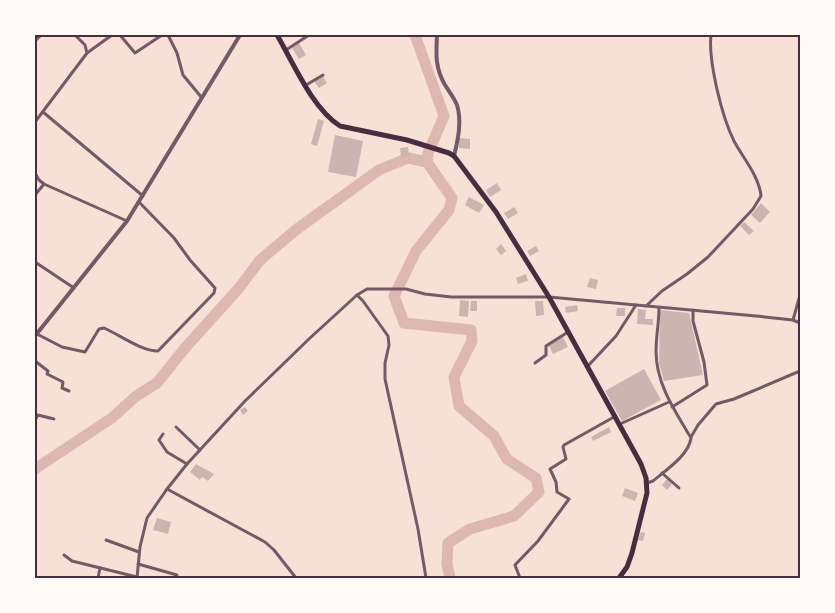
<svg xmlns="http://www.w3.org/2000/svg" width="835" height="613" font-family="'Noto Sans',sans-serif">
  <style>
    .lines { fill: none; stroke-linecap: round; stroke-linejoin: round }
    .river { stroke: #dcb8b0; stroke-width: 11 }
    .building { fill: #ccb4b1 }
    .minor { stroke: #755966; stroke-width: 3 }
    .tertiary { stroke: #755966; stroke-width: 4 }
    .primary { stroke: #4a2c40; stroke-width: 5 }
    .neatline { fill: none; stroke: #4a2c40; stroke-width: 2 }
  </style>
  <rect width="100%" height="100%" fill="#f7e1d7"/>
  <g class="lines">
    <g class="river">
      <path d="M415 35 444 116 428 153 427 162 452 198 449 210 416 251 394 296 404 323 471 330 472 341 454 377 459 406 494 436 507 459 536 478 539 492 514 516 470 529 448 543 447 564 450 578"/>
      <path d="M35 469 112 418 135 397 157 383 185 348 239 288 260 260 297 229 379 170 408 158 427 162"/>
    </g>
  </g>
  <g class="building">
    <path d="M299 43 306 55 299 59 292 48Z"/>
    <path d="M323 76 327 83 319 88 314 81Z"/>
    <path d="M318 119 324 121 317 146 311 144Z"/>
    <path d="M335 135 363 141 356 177 328 172Z"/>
    <path d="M459 138 470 139V149L459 148Z"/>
    <path d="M408 147 409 156 401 157 400 148Z"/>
    <path d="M497 183 501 190 490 197 486 190Z"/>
    <path d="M469 197 484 205 479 213 465 205Z"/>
    <path d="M761 203 770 212 760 223 751 215Z"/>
    <path d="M514 207 518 213 508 219 504 213Z"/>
    <path d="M744 222 754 231 749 235 740 226Z"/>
    <path d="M501 244 506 251 501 255 496 249Z"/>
    <path d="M536 246 539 251 530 256 527 251Z"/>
    <path d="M526 274 528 281 518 284 516 278Z"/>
    <path d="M590 278 598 280 596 289 587 287Z"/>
    <path d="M460 300 469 301 468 317 459 316Z"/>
    <path d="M471 301H477V311H470Z"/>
    <path d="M535 301H543L544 315 536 316Z"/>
    <path d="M577 305 578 311 566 313 565 307Z"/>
    <path d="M617 308H625V316H616Z"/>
    <path d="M638 309 646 310 645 319H653V325L637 324Z"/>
    <path d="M660 310 689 313 703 375 664 381 659 363Z"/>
    <path d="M563 337 568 347 553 354 548 344Z"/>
    <path d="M644 369 661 400 622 421 605 391Z"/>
    <path d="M245 407 248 411 243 415 240 410Z"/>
    <path d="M609 427 611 432 593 441 591 437Z"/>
    <path d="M196 464 214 474 208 481 202 477 200 480 190 472Z"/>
    <path d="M667 479 672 484 667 490 662 485Z"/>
    <path d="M625 488 638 493 635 501 622 496Z"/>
    <path d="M157 518 171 522 168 534 153 530Z"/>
    <path d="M641 532 645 533 643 541 638 540Z"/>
  </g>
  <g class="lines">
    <g class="minor">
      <path d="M120 35 135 53 162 35"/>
      <path d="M168 35 177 53 183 75 202 98"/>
      <path d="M35 41 41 35"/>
      <path d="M286 50 309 35"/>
      <path d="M87 53 112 35"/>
      <path d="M306 85 323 75"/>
      <path d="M43 112 143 196"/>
      <path d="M35 122 87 53 85 45 75 35"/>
      <path d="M35 173 39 180 44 184 35 195"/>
      <path d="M44 184 127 221"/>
      <path d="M35 262 74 288"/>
      <path d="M357 295 363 301 388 336 389 345 385 363V379L418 529 426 578"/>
      <path d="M646 306 662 291 687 274 708 257 753 209 761 196C759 176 743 158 734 141 722 117 708 61 711 35"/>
      <path d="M793 320 800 295"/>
      <path d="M37 334 62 347 85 352 99 329 104 328C120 335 141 351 158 351L214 293 215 288 190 260 174 238 139 202"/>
      <path d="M35 361 48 371 47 374 63 382 62 388 69 391"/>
      <path d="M535 363 546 355V346L568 332"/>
      <path d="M587 367 616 336 636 305"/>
      <path d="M672 407 707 385 704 362 693 321V310"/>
      <path d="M35 420 38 415 54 419"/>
      <path d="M620 424 669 402"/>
      <path d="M176 427 200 450"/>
      <path d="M163 434 159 440 167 452 187 464"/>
      <path d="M691 437 698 425 716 404 734 399 800 371"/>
      <path d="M662 473 679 488"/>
      <path d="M647 483 653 481C666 470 689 455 691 438 675 411 656 384 656 351 656 337 659 322 659 308"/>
      <path d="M167 489 265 542 274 550 296 578"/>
      <path d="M106 540 139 552"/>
      <path d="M64 555 72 561 137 577"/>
      <path d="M138 564 177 575"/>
      <path d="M98 578 100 568"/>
      <path d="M137 578 140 547 147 518 167 489 187 464 245 401 310 338 357 295 367 289H406L425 294 451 297H549L756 316 793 320 800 323"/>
      <path d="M520 578 515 565 538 541 569 499 557 492 556 482 550 469 566 459 563 447 564 445 614 417"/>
    </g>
    <g class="tertiary">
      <path d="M437 35C436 54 435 68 445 85 449 91 454 98 457 105 462 121 458 140 454 156"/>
      <path d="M35 336 127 221 240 35"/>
    </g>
    <path class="primary" d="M277 35C294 64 312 108 340 126L407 140 449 153 454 156 496 212 549 297 641 464 646 478 647 493 632 553 627 567 619 578"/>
  </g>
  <rect width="835" height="613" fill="none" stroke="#fffaf5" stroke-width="72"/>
  <rect x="36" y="36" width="763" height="541" class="neatline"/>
</svg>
